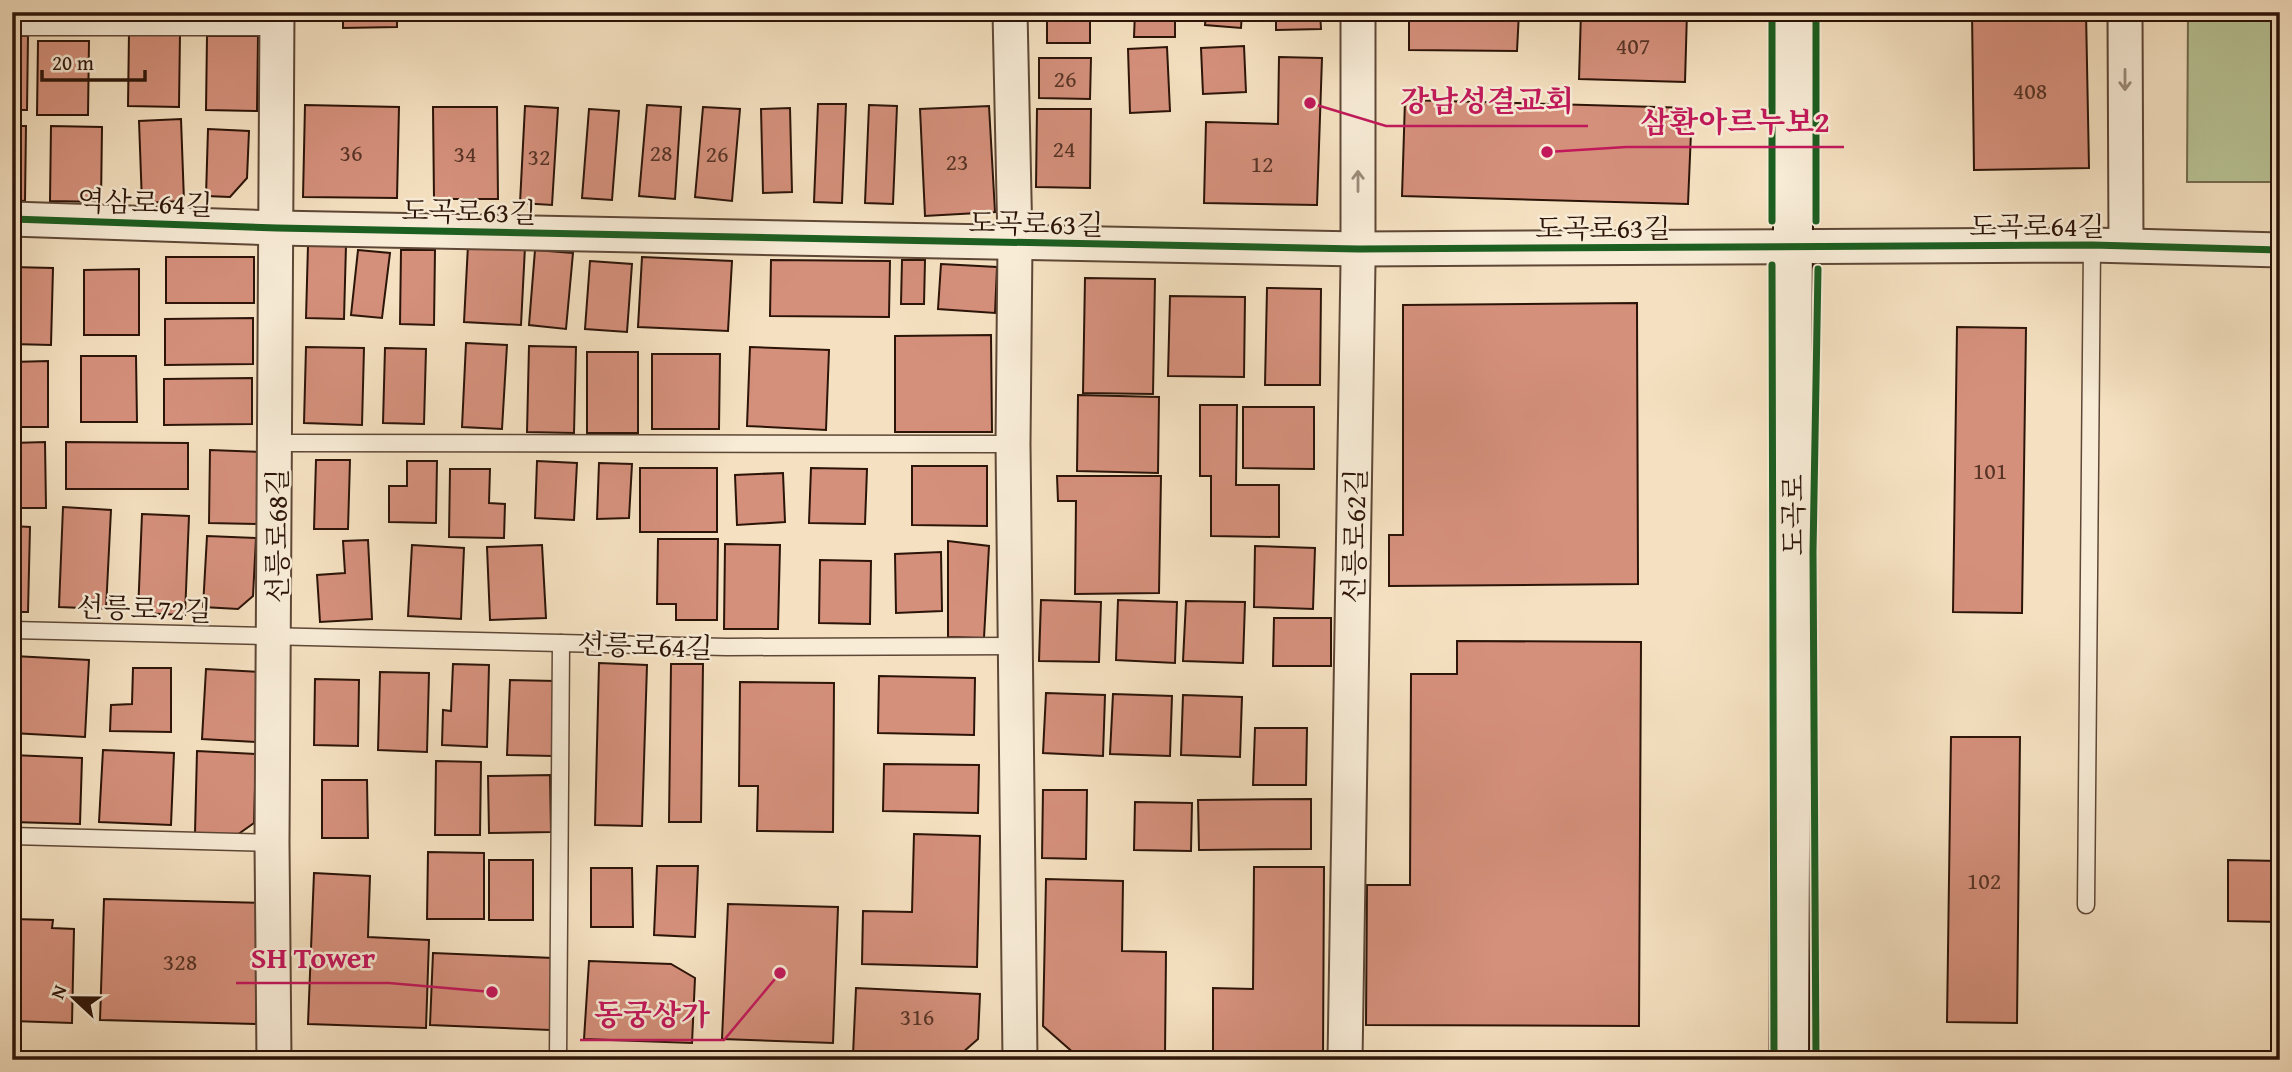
<svg xmlns="http://www.w3.org/2000/svg" width="2292" height="1072" font-family="'Gentium Book Plus','Noto Serif KR',serif">
  <style>
    .green { fill: #b8c396; stroke: #726c4f; stroke-width: 2 }
    .building { fill: #d5907c; stroke: #2c1408; stroke-width: 2 }
    .lines { fill: none; stroke-linecap: round; stroke-linejoin: round }
    .lane-casing { stroke: #5e4736; stroke-width: 19 }
    .street-casing { stroke: #5e4736; stroke-width: 37 }
    .secondary-casing { stroke: #2c1408; stroke-width: 42 }
    .lane { stroke: #f8ecd7; stroke-width: 16 }
    .street { stroke: #f8ecd7; stroke-width: 33 }
    .secondary { stroke: #f8ecd7; stroke-width: 38 }
    .cycleway-casing { stroke: #f8ecd7; stroke-width: 11 }
    .cycleway { stroke: #1b5e20; stroke-width: 7 }
    .oneway { stroke: #9c8b7a }
    .labels { text-anchor: middle; dominant-baseline: central; stroke-width: 5; stroke-linejoin: round; paint-order: stroke }
    .number-label { font-size: 24px; fill: #563325 }
    .street-label { font-size: 28px; fill: #2c1408; stroke: #f8ecd7 }
    .leader { fill: none; stroke: #c2185b; stroke-width: 2.5 }
    .callout-dot { fill: #c2185b; stroke: #f8ecd7; stroke-width: 2.5 }
    .callout-label { font-size: 30px; text-anchor: middle; font-weight: bold; fill: #c2185b; stroke: #f8ecd7; stroke-width: 5; stroke-linejoin: round; paint-order: stroke }
  </style>
  <rect width="100%" height="100%" fill="#f5e1c1"/>
  <filter id="stains"><feTurbulence type="fractalNoise" baseFrequency=".00286" numOctaves="4"/><feColorMatrix values="0 0 0 0 .2 0 0 0 0 .09 0 0 0 0 .02 0 0 0 .5 -.17"/></filter>
  <radialGradient id="worn" r=".72"><stop offset=".6" stop-color="#630" stop-opacity="0"/><stop offset="1" stop-color="#630" stop-opacity=".3"/></radialGradient>
  <path class="green" d="M2188 12H2280V182H2187Z"/>
  <g class="building">
    <path d="M343 12H397V27L343 28Z"/>
    <rect x="1047" y="12" width="43" height="31"/>
    <path d="M1135 12H1175V37H1134Z"/>
    <path d="M1206 12H1242L1241 28 1205 25Z"/>
    <path d="M1276 12H1320L1321 29 1276 30Z"/>
    <path d="M1409 12H1519L1517 51 1409 50Z"/>
    <path d="M1581 12H1687L1685 82 1579 79Z"/>
    <path d="M1972 12H2086L2089 168 1974 170Z"/>
    <path d="M129 32 180 33 179 107 128 106Z"/>
    <path d="M12 36H28L27 110H12Z"/>
    <path d="M207 36H258L257 111 206 110Z"/>
    <path d="M38 41H89L88 115H37Z"/>
    <path d="M1244 46 1246 92 1203 94 1201 48Z"/>
    <path d="M1167 47 1170 111 1130 113 1128 49Z"/>
    <path d="M1279 57 1322 58 1317 205 1204 203 1206 122 1278 124Z"/>
    <path d="M1039 58H1091L1090 99 1039 98Z"/>
    <path d="M1405 100 1692 108 1688 204 1402 196Z"/>
    <path d="M818 104H846L842 203 814 202Z"/>
    <path d="M305 105 399 107 397 198 303 197Z"/>
    <path d="M647 105 681 107 675 199 639 196Z"/>
    <path d="M869 105 897 106 893 204 865 203Z"/>
    <path d="M525 106 558 108 552 205 520 203Z"/>
    <path d="M989 106 995 212 925 216 920 109Z"/>
    <path d="M433 107H497L498 199H434Z"/>
    <path d="M703 107 740 109 732 201 695 197Z"/>
    <path d="M790 108 792 192 763 193 761 109Z"/>
    <path d="M589 109 619 111 612 200 582 198Z"/>
    <path d="M1037 109H1091L1090 188 1036 187Z"/>
    <path d="M181 119 184 201 142 203 139 121Z"/>
    <path d="M12 126H26L25 201 12 200Z"/>
    <path d="M51 126 102 127 101 202 50 201Z"/>
    <path d="M208 129 249 131 247 178 230 197 206 196Z"/>
    <path d="M308 245H346L344 319 306 318Z"/>
    <path d="M468 245 525 247 521 325 464 322Z"/>
    <path d="M358 250 390 253 382 318 351 315Z"/>
    <path d="M401 250H435L434 325 400 324Z"/>
    <path d="M535 250 573 253 566 329 529 325Z"/>
    <rect x="166" y="257" width="88" height="46"/>
    <path d="M642 257 732 261 728 331 638 327Z"/>
    <path d="M771 260 890 261 889 317 770 316Z"/>
    <path d="M902 260H925L924 304H901Z"/>
    <path d="M590 261 632 264 627 332 585 329Z"/>
    <path d="M941 264 997 267 995 313 938 309Z"/>
    <path d="M12 267 53 268 51 345 12 344Z"/>
    <path d="M139 269V335H84V270Z"/>
    <path d="M1085 278 1155 279 1153 394 1083 393Z"/>
    <path d="M1267 288 1321 289 1320 385H1265Z"/>
    <path d="M1170 296 1245 297 1244 377 1168 376Z"/>
    <path d="M1637 303 1638 584 1389 586V535H1403V305Z"/>
    <path d="M253 318V364L165 365V319Z"/>
    <path d="M1957 327 2026 328 2022 613 1953 612Z"/>
    <path d="M991 335 992 432H895V336Z"/>
    <path d="M466 343 507 345 502 429 462 427Z"/>
    <path d="M529 346 576 347 574 433 527 432Z"/>
    <path d="M306 347 364 348 362 425 304 423Z"/>
    <path d="M750 347 829 350 826 430 747 426Z"/>
    <path d="M385 348 426 349 424 424 383 423Z"/>
    <rect x="587" y="352" width="51" height="81"/>
    <path d="M652 354H720L719 429H652Z"/>
    <path d="M81 356H136L137 422H81Z"/>
    <path d="M48 361V427H12V362Z"/>
    <path d="M252 378V424L164 425V379Z"/>
    <path d="M1078 395 1159 397 1158 473 1077 471Z"/>
    <path d="M1200 405H1237L1236 485H1279V537L1211 536V476H1200Z"/>
    <path d="M1243 407H1314V469L1243 468Z"/>
    <path d="M45 442 46 508H12V443Z"/>
    <path d="M66 442 188 443V489H66Z"/>
    <path d="M210 450 262 452 261 524 209 523Z"/>
    <path d="M316 460H350L348 529H314Z"/>
    <path d="M407 461H437L436 523 389 522V486H407Z"/>
    <path d="M537 461 577 463 574 520 535 518Z"/>
    <path d="M599 463 632 464 629 518 597 519Z"/>
    <path d="M912 466H987V526L912 525Z"/>
    <rect x="640" y="468" width="77" height="64"/>
    <path d="M811 468 867 469 865 524 809 523Z"/>
    <path d="M450 469H490L489 503 505 504 504 538 449 537Z"/>
    <path d="M783 473 785 522 737 525 735 475Z"/>
    <path d="M1057 476H1161L1159 593 1075 594 1076 501H1058Z"/>
    <path d="M63 507 111 510 106 609 59 607Z"/>
    <path d="M142 514 189 516 185 615 138 613Z"/>
    <path d="M12 526 30 527 28 612H12Z"/>
    <path d="M207 536 256 538 253 596 238 609 203 607Z"/>
    <path d="M658 539H718L717 620H676V604H657Z"/>
    <path d="M368 540 372 619 320 622 317 575 345 573 343 541Z"/>
    <path d="M948 541 989 546 984 638 948 637Z"/>
    <path d="M725 544 780 545 778 629H724Z"/>
    <path d="M412 545 464 548 461 619 408 616Z"/>
    <path d="M542 545 546 618 490 620 487 547Z"/>
    <path d="M1255 546 1315 548 1313 609 1254 607Z"/>
    <path d="M941 552 942 611 896 613 895 554Z"/>
    <path d="M820 560 871 561 870 624 819 623Z"/>
    <path d="M1041 600 1101 602 1099 662 1039 661Z"/>
    <path d="M1118 600 1177 602 1175 663 1116 660Z"/>
    <path d="M1186 601 1245 602 1243 663 1183 661Z"/>
    <path d="M1274 618H1331V666H1273Z"/>
    <path d="M1457 641 1641 642 1639 1026 1366 1025 1367 885H1410L1411 674H1457Z"/>
    <path d="M14 656 89 660 85 737 12 733Z"/>
    <path d="M599 663 647 665 642 826 595 825Z"/>
    <path d="M453 664 489 665 487 747 442 745 443 710 451 711Z"/>
    <path d="M671 664H703L701 822H669Z"/>
    <path d="M133 668H171V732L110 731 111 705 132 704Z"/>
    <path d="M206 669 261 672 257 742 202 739Z"/>
    <path d="M380 672 429 673 427 752 378 750Z"/>
    <path d="M879 676 975 678 974 735 878 733Z"/>
    <path d="M315 679 359 680 358 746 314 745Z"/>
    <path d="M510 680 555 681 553 756 507 755Z"/>
    <path d="M740 682 834 683 833 832 757 831 758 786H739Z"/>
    <path d="M1046 693 1105 695 1103 756 1043 753Z"/>
    <path d="M1113 694 1172 696 1170 756 1110 754Z"/>
    <path d="M1183 695 1242 697 1240 757 1181 755Z"/>
    <path d="M1255 728H1307L1306 785H1253Z"/>
    <path d="M1951 737H2020L2017 1023 1947 1022Z"/>
    <path d="M103 750 174 753 171 825 99 822Z"/>
    <path d="M197 751 256 754 254 823 237 835 195 833Z"/>
    <path d="M12 755 82 758 80 824 12 822Z"/>
    <path d="M436 761 481 762 480 835H435Z"/>
    <path d="M884 764 979 765 978 813 883 811Z"/>
    <path d="M550 775 551 832 489 833 488 776Z"/>
    <path d="M322 780H367L368 838H322Z"/>
    <path d="M1043 790H1087L1086 859 1042 858Z"/>
    <path d="M1311 799V849L1199 850 1198 800Z"/>
    <path d="M1135 802 1192 803 1191 851 1134 850Z"/>
    <path d="M914 834 980 836 977 967 862 964 863 911 912 912Z"/>
    <path d="M428 852 484 853V919H427Z"/>
    <rect x="489" y="860" width="44" height="60"/>
    <path d="M2228 860 2280 861V922L2228 921Z"/>
    <path d="M657 866H698L695 937 654 935Z"/>
    <path d="M1254 867H1324L1323 1059 1213 1058V988L1253 989Z"/>
    <path d="M591 868H632L633 927H591Z"/>
    <path d="M314 873 370 876 368 937 429 940 426 1028 308 1024Z"/>
    <path d="M1046 879 1123 881 1122 951 1166 952 1165 1056 1076 1055 1043 1026Z"/>
    <path d="M104 899 261 903 256 1024 100 1020Z"/>
    <path d="M728 904 838 907 833 1043 722 1039Z"/>
    <path d="M12 919 53 920 52 928 74 929 72 1023 12 1021Z"/>
    <path d="M433 953 553 958 550 1030 430 1025Z"/>
    <path d="M589 961 671 964 695 978 692 1043 584 1039Z"/>
    <path d="M856 988 980 994 978 1039 954 1060 853 1055Z"/>
  </g>
  <g class="lines">
    <defs>
      <g id="lane">
        <path d="M12 27H277"/>
        <path d="M276 443 1013 444"/>
        <path d="M12 630 727 647 1015 646"/>
        <path d="M12 836 272 843"/>
        <path d="M2086 905 2092 245"/>
        <path d="M558 1060 561 643"/>
      </g>
      <g id="street">
        <path d="M1010 12 1015 243 1013 444 1020 1060"/>
        <path d="M2125 12 2126 245"/>
        <path d="M12 219 277 228 1358 249 2092 245 2280 250"/>
        <path d="M274 1060 272 843 277 12"/>
        <path d="M1345 1060 1358 263V12"/>
      </g>
      <path id="secondary" d="M1789 1060 1794 12"/>
    </defs>
    <use href="#lane" class="lane-casing"/>
    <use href="#street" class="street-casing"/>
    <use href="#secondary" class="secondary-casing"/>
    <use href="#lane" class="lane"/>
    <use href="#street" class="street"/>
    <use href="#secondary" class="secondary"/>
    <defs>
      <g id="cycleway">
        <path d="M1772 12V221"/>
        <path d="M1816 12V221"/>
        <path d="M12 219 277 228 1358 249 2092 245 2280 250"/>
        <path d="M1772 265 1774 1060"/>
        <path d="M1816 1060 1813 552 1818 269"/>
      </g>
    </defs>
    <use href="#cycleway" class="cycleway-casing"/>
    <use href="#cycleway" class="cycleway"/>
  </g>
  <defs><path id="oneway-shaft" d="M-6 0H5M1.5-3L5.5 0L1.5 3" fill="none" stroke-width="1.6" stroke-linecap="round" stroke-linejoin="round" transform="scale(1.75)"/></defs>
  <g class="oneway">
    <use href="#oneway-shaft" transform="translate(2125 80) rotate(90)"/>
    <use href="#oneway-shaft" transform="translate(1358 181) rotate(-90)"/>
  </g>
  <g class="labels">
    <g class="number-label">
      <text x="1633" y="45">407</text>
      <text x="1065" y="78">26</text>
      <text x="2030" y="90">408</text>
      <text x="1064" y="148">24</text>
      <text x="351" y="152">36</text>
      <text x="661" y="152">28</text>
      <text x="465" y="153">34</text>
      <text x="717" y="153">26</text>
      <text x="539" y="156">32</text>
      <text x="957" y="161">23</text>
      <text x="1262" y="163">12</text>
      <text x="1990" y="470">101</text>
      <text x="1984" y="880">102</text>
      <text x="180" y="961">328</text>
      <text x="917" y="1016">316</text>
    </g>
    <g class="street-label">
      <text transform="translate(145 202) rotate(2)">역삼로64길</text>
      <text transform="translate(469 211) rotate(1)">도곡로63길</text>
      <text transform="translate(1036 223) rotate(1)">도곡로63길</text>
      <text x="2037" y="225">도곡로64길</text>
      <text x="1603" y="227">도곡로63길</text>
      <text transform="translate(1792 515) rotate(-90)">도곡로</text>
      <text transform="translate(276 536) rotate(-90)">선릉로68길</text>
      <text transform="translate(1354 536) rotate(-89)">선릉로62길</text>
      <text transform="translate(144 608) rotate(2)">선릉로72길</text>
      <text transform="translate(645 645) rotate(2)">선릉로64길</text>
    </g>
  </g>
  <path class="leader" d="M1310 103L1386 126H1588M1547 152L1626 147H1844M492 992L389 983H236M780 973L724 1040H580"/>
  <g class="callout-dot">
    <circle cx="1310" cy="103" r="7"/>
    <circle cx="1547" cy="152" r="7"/>
    <circle cx="492" cy="992" r="7"/>
    <circle cx="780" cy="973" r="7"/>
  </g>
  <g class="callout-label">
    <text x="1487" y="111">강남성결교회</text>
    <text x="1735" y="132">삼환아르누보2</text>
    <text x="313" y="968">SH Tower</text>
    <text x="652" y="1025">동궁상가</text>
  </g>
  <rect width="2292" height="1072" fill="none" stroke="#f5e1c1" stroke-width="42"/>
  <rect x="14" y="14" width="2264" height="1044" fill="none" stroke="#2c1408" stroke-width="3.5"/>
  <rect x="21" y="21" width="2250" height="1030" fill="none" stroke="#2c1408" stroke-width="2"/>
  <g transform="translate(74 998) rotate(292)" stroke="#f8ecd7" stroke-width="5" paint-order="stroke">
  <path d="M0-5L12 26L0 18L-12 26Z" fill="#2c1408"/>
  <text y="-10" font-size="19" font-weight="bold" text-anchor="middle" fill="#2c1408">N</text>
  </g>
  <path d="M42 70v10h103v-10" fill="none" stroke="#2c1408" stroke-width="3.5"/>
  <text x="52" y="70" font-size="21" fill="#2c1408" stroke="#f8ecd7" stroke-width="5" paint-order="stroke">20 m</text>
  <rect width="100%" height="100%" filter="url(#stains)"/>
  <rect width="100%" height="100%" fill="url(#worn)"/>
</svg>
